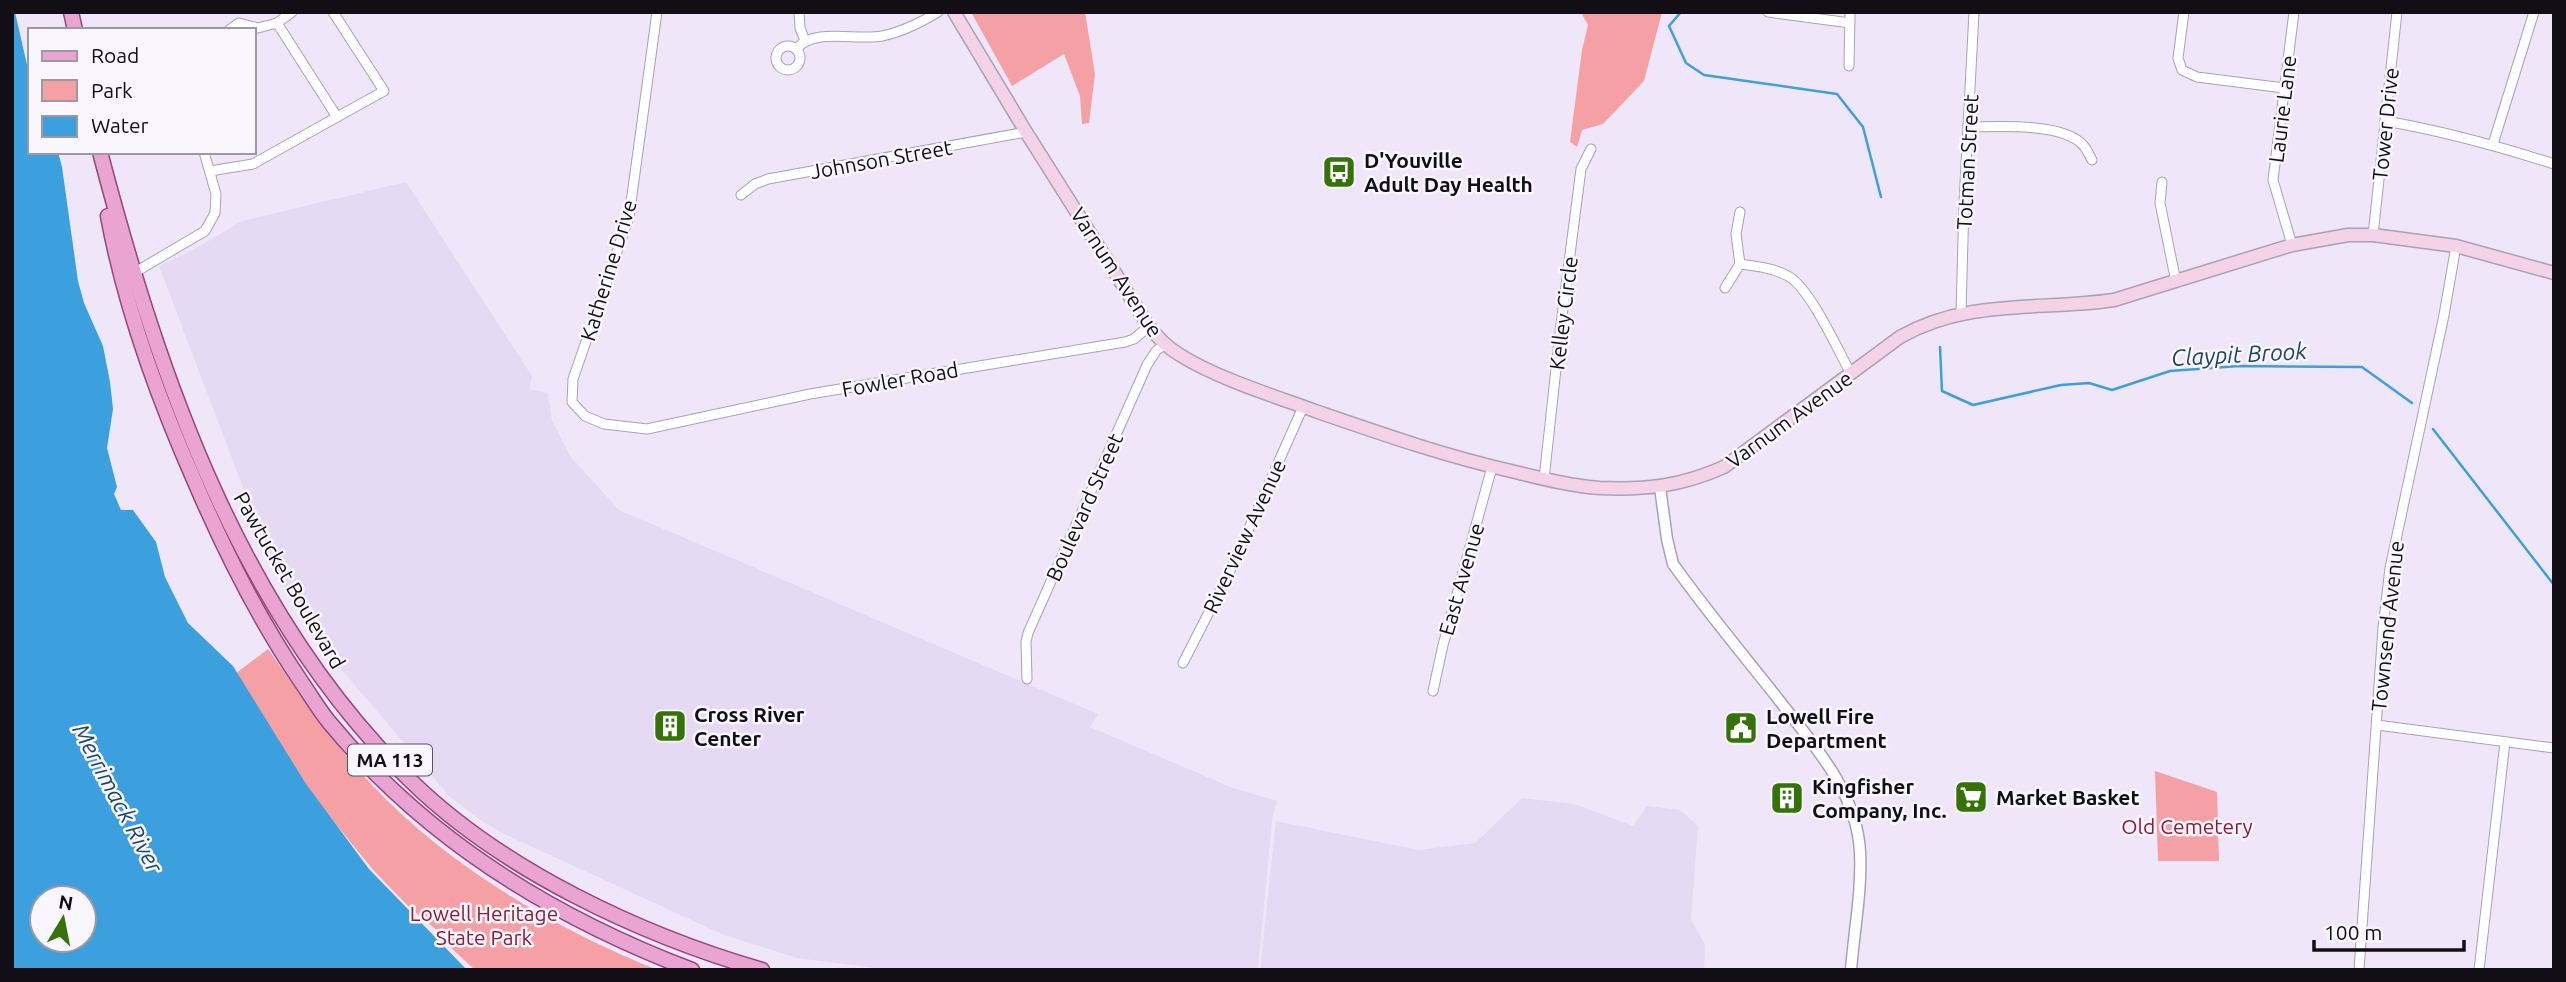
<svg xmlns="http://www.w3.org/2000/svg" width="2566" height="982" font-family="Ubuntu,sans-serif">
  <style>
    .built { fill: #e6d9f3 }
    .green { fill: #f4a0a4 }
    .water { fill: #3ba0dd; fill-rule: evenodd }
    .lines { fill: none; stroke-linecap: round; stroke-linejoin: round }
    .stream { stroke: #3ba0dd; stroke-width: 2.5 }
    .minor-casing { stroke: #aba1b5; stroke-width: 11 }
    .tertiary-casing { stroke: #aba1b5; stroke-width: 13 }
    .secondary-casing { stroke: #aba1b5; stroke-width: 15 }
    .primary-casing { stroke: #94487c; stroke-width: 17 }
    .minor { stroke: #fff; stroke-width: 9 }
    .tertiary { stroke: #fff; stroke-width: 10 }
    .secondary { stroke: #f4d2e8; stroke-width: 12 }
    .primary { stroke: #e9a4d1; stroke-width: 14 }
    .labels { text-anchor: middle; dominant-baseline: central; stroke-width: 5; stroke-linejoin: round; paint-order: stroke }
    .shield { fill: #faf6fe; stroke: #58545b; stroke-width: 2 }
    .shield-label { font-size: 19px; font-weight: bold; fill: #120e15 }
    .street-label { font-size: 21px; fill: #120e15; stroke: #faf6fe }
    .poi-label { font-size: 21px; font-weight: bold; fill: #120e15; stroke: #faf6fe; text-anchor: start }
    .park-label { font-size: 21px; fill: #951831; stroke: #faf6fe }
    .water-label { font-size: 23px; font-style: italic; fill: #1f4761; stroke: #faf6fe }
  </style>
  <rect width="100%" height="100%" fill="#f0e6fa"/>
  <g class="built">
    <path d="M406 182 532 376 529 389 548 393 552 421 571 457 619 510 1098 714 1090 727 1233 788 1277 801 1272 820 1258 970H891L797 958 724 935 500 832 482 821 449 796 314 637 289 597 269 556 159 266 193 250 242 221Z"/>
    <path d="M1522 798 1574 804 1633 826 1647 806 1680 810 1698 826 1691 919 1705 945 1704 970H1260L1276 821 1418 850 1475 843Z"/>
  </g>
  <g class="green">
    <path d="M971 12H1085L1095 74 1089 123 1082 124 1080 96 1064 54 1012 86Z"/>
    <path d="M1581 12H1662L1644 81 1603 124 1582 130 1577 147 1570 142 1582 50 1588 25Z"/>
    <path d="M268 649C301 696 333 743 372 785 447 865 556 930 658 970H475L448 945 438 931 410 908 374 871 330 817 218 687Z"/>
    <path d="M2155 771 2217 792 2219 861H2158Z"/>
  </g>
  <path class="water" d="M12 12H15L30 78V152H58L62 167 78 281 84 303 103 346 110 382 113 409 107 448 117 487 114 494 121 510H133L156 542 165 577 188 623 233 666 306 784 369 869 467 970H12ZM42 898H84V940H42Z"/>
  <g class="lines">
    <g class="stream">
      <path d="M1681 12 1669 26 1686 63 1704 75 1837 94 1863 127 1881 197"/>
      <path d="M1940 347 1942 391 1973 405 2061 385 2089 383 2112 390 2170 371 2239 366 2362 367 2412 403"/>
      <path d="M2433 429 2554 585"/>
    </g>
    <defs>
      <g id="minor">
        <path d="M333 12 384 91 337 117"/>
        <path d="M657 12 629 217 573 379 572 402 585 416 604 424 647 429 810 394 1125 342 1134 339 1149 326"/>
        <path d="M799 12 800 28 805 41"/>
        <path d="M1768 12 1850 23"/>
        <path d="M2184 12 2178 58 2182 70 2197 77 2284 88"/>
        <path d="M277 23 292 12"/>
        <circle cx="788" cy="58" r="12"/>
        <path d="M796 49C815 27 856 41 882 36 902 32 920 23 938 12"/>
        <path d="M1849 66 1850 12"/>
        <path d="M2385 121C2443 131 2498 146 2554 164"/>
        <path d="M1968 127C1998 127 2062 122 2083 145 2087 149 2089 155 2092 160"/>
        <path d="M2493 144 2534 12"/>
        <path d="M210 171 253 164 337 117 277 23 258 28 239 23 229 30"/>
        <path d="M2162 182 2160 203 2176 282"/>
        <path d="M741 195 755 184 768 179 1026 132"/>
        <path d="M2373 235 2397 12"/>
        <path d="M2292 245 2273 180 2294 12"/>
        <path d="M1740 264C1756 266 1773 268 1788 276 1810 288 1838 350 1851 374"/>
        <path d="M132 274 205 231 215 213 216 194 204 152"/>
        <path d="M1725 288 1740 264 1736 234 1740 212"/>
        <path d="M1961 312 1964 203 1974 12"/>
        <path d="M1544 479 1560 332 1581 169 1591 149"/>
        <path d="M1183 663 1229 573 1303 407"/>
        <path d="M1027 679 1026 642 1028 633 1147 365 1156 351 1165 344"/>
        <path d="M1433 691 1443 645 1492 467"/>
        <path d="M2377 725 2554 748"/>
        <path d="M2359 970 2383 628 2390 568 2444 315 2456 246"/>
        <path d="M2479 970 2505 742"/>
      </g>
      <path id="tertiary" d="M1660 487 1667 539 1673 564C1705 609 1741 652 1775 695 1811 742 1857 790 1860 852 1862 891 1854 931 1851 970"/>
      <path id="secondary" d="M954 12 1026 132 1146 322C1155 335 1166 347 1180 355 1216 378 1277 397 1318 412 1382 434 1445 456 1511 471 1540 478 1570 486 1600 488 1647 490 1681 486 1724 467L1900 337C1969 298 2040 311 2114 300L2292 245 2348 235H2373L2456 246 2554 273"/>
      <g id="primary">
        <path d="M71 12 75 30"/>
        <path d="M100 152C159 377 240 615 411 781 502 870 641 935 762 970"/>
        <path d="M108 216C125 308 157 396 195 482 225 552 259 620 302 683 311 696 319 710 329 722 425 839 552 917 692 970"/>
      </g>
    </defs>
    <use href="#minor" class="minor-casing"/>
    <use href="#tertiary" class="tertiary-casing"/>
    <use href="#secondary" class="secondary-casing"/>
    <use href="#primary" class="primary-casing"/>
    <use href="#minor" class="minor"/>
    <use href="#tertiary" class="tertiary"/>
    <use href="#secondary" class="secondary"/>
    <use href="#primary" class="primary"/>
  </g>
  <defs>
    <symbol id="bus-square" viewBox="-11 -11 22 22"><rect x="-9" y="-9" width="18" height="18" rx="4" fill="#357207" stroke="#faf6fe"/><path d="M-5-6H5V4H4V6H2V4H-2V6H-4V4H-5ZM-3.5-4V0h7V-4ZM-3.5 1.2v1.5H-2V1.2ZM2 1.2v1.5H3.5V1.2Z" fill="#fff"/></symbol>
    <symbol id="building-square" viewBox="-11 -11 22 22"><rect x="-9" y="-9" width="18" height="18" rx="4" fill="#357207" stroke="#faf6fe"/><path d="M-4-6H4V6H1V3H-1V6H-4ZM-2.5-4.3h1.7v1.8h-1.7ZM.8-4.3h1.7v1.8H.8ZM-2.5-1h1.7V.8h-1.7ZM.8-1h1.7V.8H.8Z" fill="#fff"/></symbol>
    <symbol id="civic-square" viewBox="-11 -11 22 22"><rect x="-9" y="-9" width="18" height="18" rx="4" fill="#357207" stroke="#faf6fe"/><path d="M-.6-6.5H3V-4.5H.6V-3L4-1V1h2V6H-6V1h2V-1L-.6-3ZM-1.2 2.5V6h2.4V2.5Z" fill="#fff"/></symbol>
    <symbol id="supermarket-square" viewBox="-11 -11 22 22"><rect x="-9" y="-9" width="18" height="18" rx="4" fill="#357207" stroke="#faf6fe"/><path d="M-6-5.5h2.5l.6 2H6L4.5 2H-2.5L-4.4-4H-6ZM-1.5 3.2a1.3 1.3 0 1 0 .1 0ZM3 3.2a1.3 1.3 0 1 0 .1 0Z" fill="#fff"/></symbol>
  </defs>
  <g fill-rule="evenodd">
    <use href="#bus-square" x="1320" y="153" width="38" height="38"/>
    <use href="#building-square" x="651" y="707" width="38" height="38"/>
    <use href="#civic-square" x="1722" y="709" width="38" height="38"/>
    <use href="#supermarket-square" x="1952" y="778" width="38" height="38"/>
    <use href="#building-square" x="1768" y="779" width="38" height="38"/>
  </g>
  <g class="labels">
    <rect class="shield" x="348" y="744.5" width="84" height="31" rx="5"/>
    <g class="shield-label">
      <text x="390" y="760">MA 113</text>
    </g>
    <g class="street-label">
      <text transform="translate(2282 109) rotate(-83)">Laurie Lane</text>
      <text transform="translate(2385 124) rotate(-84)">Tower Drive</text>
      <text transform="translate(881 159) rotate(-10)">Johnson Street</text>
      <text transform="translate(1967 162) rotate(-87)">Totman Street</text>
      <text transform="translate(608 270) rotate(-73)">Katherine Drive</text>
      <text transform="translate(1117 272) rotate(57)">Varnum Avenue</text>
      <text transform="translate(1563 313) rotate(-83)">Kelley Circle</text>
      <text transform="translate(900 379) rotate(-10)">Fowler Road</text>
      <text transform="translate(1789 419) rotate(-36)">Varnum Avenue</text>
      <text transform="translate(1084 507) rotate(-66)">Boulevard Street</text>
      <text transform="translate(1244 536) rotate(-65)">Riverview Avenue</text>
      <text transform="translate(1461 579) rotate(-74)">East Avenue</text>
      <text transform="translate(290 580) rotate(60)">Pawtucket Boulevard</text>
      <text transform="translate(2387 626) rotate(-84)">Townsend Avenue</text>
    </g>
    <g class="poi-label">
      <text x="1364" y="160">D'Youville<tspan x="1364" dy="24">Adult Day Health</tspan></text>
      <text x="694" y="714">Cross River<tspan x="694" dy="24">Center</tspan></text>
      <text x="1766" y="716">Lowell Fire<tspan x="1766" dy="24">Department</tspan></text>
      <text x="1812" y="786">Kingfisher<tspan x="1812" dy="24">Company, Inc.</tspan></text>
      <text x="1996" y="797">Market Basket</text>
    </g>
    <g class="park-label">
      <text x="2187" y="826">Old Cemetery</text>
      <text x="484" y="913">Lowell Heritage<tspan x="484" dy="24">State Park</tspan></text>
    </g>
    <g class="water-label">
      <text transform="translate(2239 354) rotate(-3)">Claypit Brook</text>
      <text transform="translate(118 798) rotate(62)">Merrimack River</text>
    </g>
  </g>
  <rect width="2566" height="982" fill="none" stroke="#120e15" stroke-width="28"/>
  <rect x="28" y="28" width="228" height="126" fill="#faf6fe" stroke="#9d99a1" stroke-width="2"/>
  <rect x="42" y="51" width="35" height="10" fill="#e9a4d1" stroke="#9d99a1" stroke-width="2"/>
  <text x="91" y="63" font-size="21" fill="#120e15">Road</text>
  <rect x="42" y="80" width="35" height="21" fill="#f4a0a4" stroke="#9d99a1" stroke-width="2"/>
  <text x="91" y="98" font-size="21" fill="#120e15">Park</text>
  <rect x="42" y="116" width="35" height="21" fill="#3ba0dd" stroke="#9d99a1" stroke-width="2"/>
  <text x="91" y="133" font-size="21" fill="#120e15">Water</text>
  <g transform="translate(63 919) rotate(10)"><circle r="33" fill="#faf6fe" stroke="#9d99a1" stroke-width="2"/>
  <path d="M0-5L12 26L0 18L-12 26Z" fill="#357207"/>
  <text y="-10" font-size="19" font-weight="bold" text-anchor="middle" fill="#120e15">N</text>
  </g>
  <path d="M2314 940v10h150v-10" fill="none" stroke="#120e15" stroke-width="3.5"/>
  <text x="2324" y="940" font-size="21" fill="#120e15" stroke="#faf6fe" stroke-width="5" paint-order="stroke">100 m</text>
</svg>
